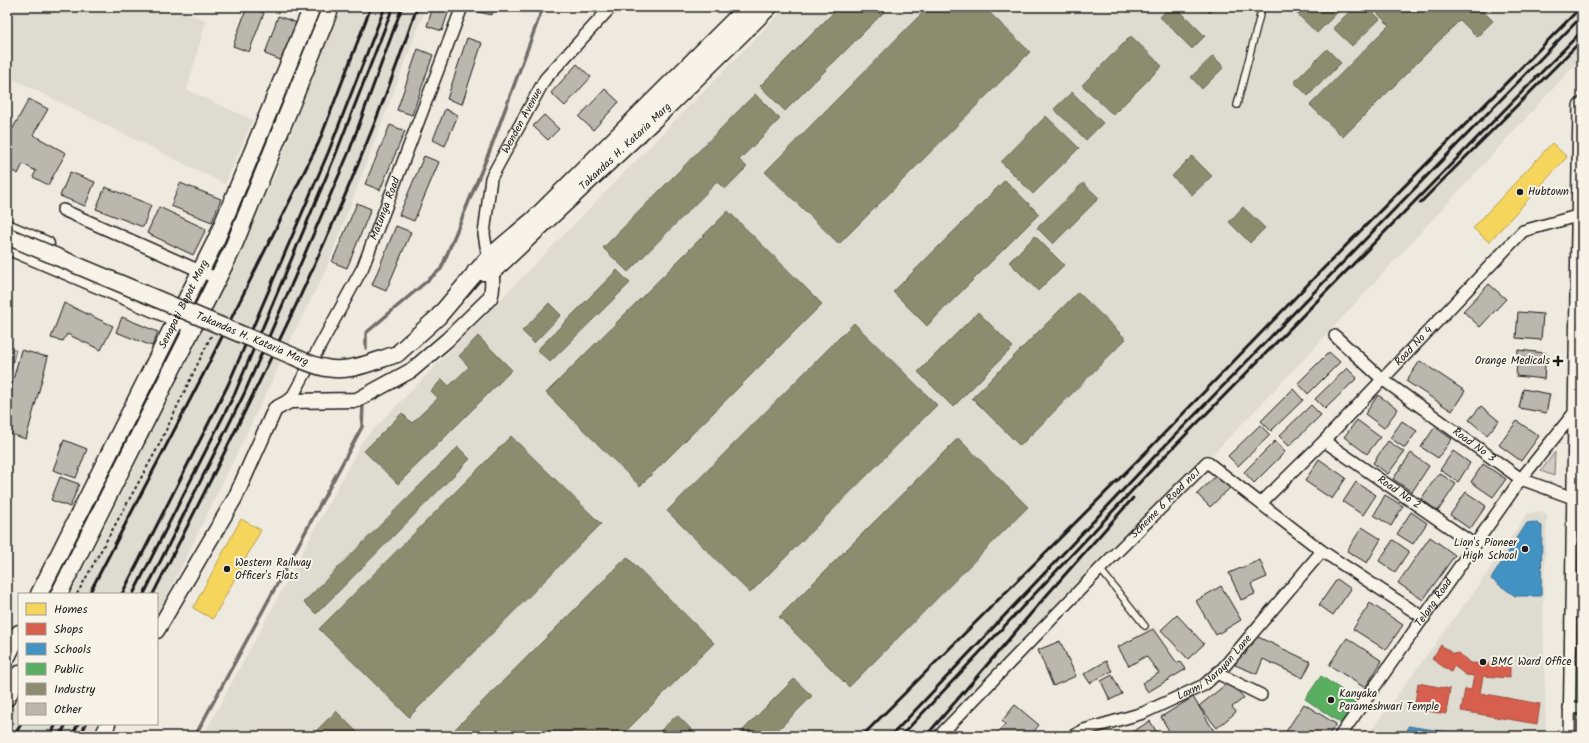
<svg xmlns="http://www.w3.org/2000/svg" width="1589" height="743" font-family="Kalam,sans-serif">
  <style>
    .built { fill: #dedbd1 }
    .green { fill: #cfccc3; stroke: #767470 }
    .homes { fill: #f6d55c; stroke: #b59e49 }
    .shops { fill: #d6604d; stroke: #9e4c3e }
    .schools { fill: #4393c3; stroke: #376f91 }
    .public { fill: #5aae61; stroke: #47824c }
    .industry { fill: #8c8c6e; stroke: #6a6a55 }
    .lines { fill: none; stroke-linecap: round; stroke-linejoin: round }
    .stream { stroke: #6f6d69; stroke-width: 3.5 }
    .building { fill: #bab7af; stroke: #1c1c1c }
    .service-casing { stroke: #1c1c1c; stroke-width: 8 }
    .minor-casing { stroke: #1c1c1c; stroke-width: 14 }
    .tertiary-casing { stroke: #1c1c1c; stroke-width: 17 }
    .secondary-casing { stroke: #1c1c1c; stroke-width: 19 }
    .path { stroke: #1c1c1c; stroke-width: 2; stroke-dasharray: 3 3; stroke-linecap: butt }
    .service { stroke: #f7f3e8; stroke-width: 5.5 }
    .minor { stroke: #f7f3e8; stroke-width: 11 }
    .tertiary { stroke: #f7f3e8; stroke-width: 14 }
    .secondary { stroke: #f7f3e8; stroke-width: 16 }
    .rail { stroke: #1c1c1c; stroke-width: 3 }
    .secondary-bridge-casing { stroke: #1c1c1c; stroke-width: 19; stroke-linecap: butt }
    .secondary-bridge { stroke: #f7f3e8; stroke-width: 16 }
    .poi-dot { fill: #1c1c1c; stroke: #f7f3e8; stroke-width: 1.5 }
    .labels { text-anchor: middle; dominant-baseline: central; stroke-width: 4; stroke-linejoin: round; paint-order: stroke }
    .street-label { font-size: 11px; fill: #1c1c1c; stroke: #f7f3e8 }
    .poi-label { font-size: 11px; fill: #1c1c1c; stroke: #f7f3e8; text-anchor: start }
  </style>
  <rect width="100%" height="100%" fill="#eeeae0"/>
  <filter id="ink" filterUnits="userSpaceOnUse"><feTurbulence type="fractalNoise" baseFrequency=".025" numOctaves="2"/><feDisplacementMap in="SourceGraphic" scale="8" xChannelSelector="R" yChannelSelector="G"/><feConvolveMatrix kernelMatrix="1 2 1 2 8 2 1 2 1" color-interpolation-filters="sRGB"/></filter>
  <g filter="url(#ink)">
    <g class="built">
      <path d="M7 7H170L206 20 187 90 253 120 225 184 7 76Z"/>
      <path d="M339 7H426L325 272 289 342 274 377 157 617V594H71L133 470 274 177Z"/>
      <path d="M786 7H1582V57L1305 358 943 736H203L363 440Z"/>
      <path d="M1538 511 1547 515 1543 606 1546 736H1367L1481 582 1527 514Z"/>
      <path d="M19 698V724H102L95 736H7V722Z"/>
    </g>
    <g class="green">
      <path d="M7 348 16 350 7 386Z"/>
      <path d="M1555 452 1554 476 1541 471Z"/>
    </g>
    <g class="homes">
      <path d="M1552 143 1567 157 1489 242 1473 228Z"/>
      <path d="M241 519 261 530 213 619 193 608Z"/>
    </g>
    <g class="shops">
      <path d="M1441 645 1453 654 1459 653 1470 663 1510 665V678L1483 676 1480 693 1540 704 1537 724 1461 711 1465 689 1471 690 1474 676 1466 675 1454 666 1451 672 1432 659Z"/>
      <path d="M1418 683 1450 689 1446 714 1414 709Z"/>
    </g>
    <g class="schools">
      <path d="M1535 522 1542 526 1541 596H1515L1491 579 1527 523Z"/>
      <path d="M1408 726 1473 736H1407Z"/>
    </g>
    <path class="public" d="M1321 676 1358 701 1342 724 1305 699Z"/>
    <g class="industry">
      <path d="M839 7H889L785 111 760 86Z"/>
      <path d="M928 7H984L1030 52 839 244 765 172Z"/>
      <path d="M1170 7H1176L1205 36 1192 49 1160 17Z"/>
      <path d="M1205 7H1216L1210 13Z"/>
      <path d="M1290 7H1343L1317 33Z"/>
      <path d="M1354 7H1368L1380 19 1352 46 1333 28Z"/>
      <path d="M1371 7H1479L1493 21 1477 37 1460 20 1343 137 1310 105 1389 25Z"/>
      <path d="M1131 36 1162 66 1113 115 1082 85Z"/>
      <path d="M1327 49 1341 63 1308 96 1294 82Z"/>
      <path d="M1213 56 1224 67 1202 89 1191 77Z"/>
      <path d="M1072 92 1103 123 1086 140 1054 109Z"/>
      <path d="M755 94 780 119 739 160 747 167 725 189 717 182 628 272 603 248Z"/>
      <path d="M1046 116 1079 148 1033 194 1001 162Z"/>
      <path d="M1192 156 1212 176 1192 195 1172 176Z"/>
      <path d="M1005 180 1039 214 927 326 893 292Z"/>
      <path d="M1083 183 1099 198 1053 244 1037 228Z"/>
      <path d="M1243 207 1265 228 1250 243 1229 222Z"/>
      <path d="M728 211 822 304 640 486 546 393Z"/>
      <path d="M1035 236 1064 265 1038 291 1009 262Z"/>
      <path d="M617 270 630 283 550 362 537 350Z"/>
      <path d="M1078 292 1126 339 1020 446 972 398Z"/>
      <path d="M549 303 561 315 534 343 522 331Z"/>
      <path d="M978 312 1013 347 953 407 918 372Z"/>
      <path d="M854 323 937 405 750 593 667 511Z"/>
      <path d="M478 336 512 370 398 484 364 451 402 413 412 423 438 398 431 391 442 379 449 386 469 367 459 356Z"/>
      <path d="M511 436 601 524 409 717 319 629Z"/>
      <path d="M958 438 1028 507 849 687 779 617Z"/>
      <path d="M458 447 470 459 316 614 304 602Z"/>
      <path d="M627 557 714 643 621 736H448Z"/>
      <path d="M794 679 812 696 772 736H737Z"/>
      <path d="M336 711 361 736H311Z"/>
      <path d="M677 715 698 736H655Z"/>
    </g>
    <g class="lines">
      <g class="stream">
        <path d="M366 348V333L441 269 490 150 543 7"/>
        <path d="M195 736 362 427 363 404"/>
      </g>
    </g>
    <g class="building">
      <path d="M247 7 264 13 249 52 233 46Z"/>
      <path d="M433 7H450L442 31 427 26Z"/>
      <path d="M479 7H493L492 15 478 12Z"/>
      <path d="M278 16 297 23 283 61 265 54Z"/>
      <path d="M467 38 482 43 462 104 447 99Z"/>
      <path d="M418 49 433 55 412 115 397 110Z"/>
      <path d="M577 64 591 77 565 106 551 93Z"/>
      <path d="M7 81 13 84 7 95Z"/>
      <path d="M605 89 619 102 593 130 579 117Z"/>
      <path d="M29 99 48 109 33 135 66 153 48 185 33 177 36 171 23 164 18 174 7 168 12 158 7 155V139Z"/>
      <path d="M445 109 458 115 445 146 433 140Z"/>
      <path d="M544 115 559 129 548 140 533 126Z"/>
      <path d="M390 125 405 131 380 190 365 184Z"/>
      <path d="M424 156 439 162 414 221 399 215Z"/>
      <path d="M70 172 95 182 85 206 60 196Z"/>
      <path d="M180 183 221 199 212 222 171 206Z"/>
      <path d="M105 187 151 205 143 227 96 209Z"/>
      <path d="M357 203 371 209 347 268 332 262Z"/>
      <path d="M159 207 206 229 193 255 147 233Z"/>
      <path d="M396 226 411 232 386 291 372 285Z"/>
      <path d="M1489 284 1506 299 1480 327 1463 311Z"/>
      <path d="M64 303 113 326 101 350 67 334 63 341 51 338Z"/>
      <path d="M1518 312 1543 314 1541 340 1516 338Z"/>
      <path d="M122 317 158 332 152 346 116 332Z"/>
      <path d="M21 350 48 357 26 439 7 433V403Z"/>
      <path d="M1518 350 1546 353 1544 379 1516 376Z"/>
      <path d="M1329 352 1340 362 1308 394 1298 383Z"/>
      <path d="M1420 361 1465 391 1452 411 1406 381Z"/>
      <path d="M1347 368 1357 378 1325 409 1315 399Z"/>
      <path d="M1293 389 1303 400 1271 431 1261 421Z"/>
      <path d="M1523 389 1550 394 1546 413 1519 408Z"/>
      <path d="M1378 395 1398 409 1384 428 1365 414Z"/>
      <path d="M1311 405 1321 415 1289 446 1279 436Z"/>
      <path d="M1481 406 1499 421 1487 435 1469 420Z"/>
      <path d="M1357 420 1380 437 1367 454 1344 437Z"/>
      <path d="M1402 421 1417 431 1405 448 1390 438Z"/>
      <path d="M1517 421 1539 436 1521 461 1499 445Z"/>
      <path d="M1260 425 1270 435 1238 466 1228 456Z"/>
      <path d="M1435 427 1452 439 1438 458 1421 447Z"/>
      <path d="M64 440 87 449 76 478 53 470Z"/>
      <path d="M1275 441 1285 452 1254 483 1244 472Z"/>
      <path d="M1388 441 1404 452 1388 474 1373 463Z"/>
      <path d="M1453 451 1470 463 1458 482 1440 470Z"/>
      <path d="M1411 453 1429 466 1412 492 1393 479Z"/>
      <path d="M1319 459 1346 478 1332 499 1305 481Z"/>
      <path d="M1483 464 1506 479 1493 497 1471 482Z"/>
      <path d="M1219 473 1232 486 1210 507 1197 494Z"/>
      <path d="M1439 473 1456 484 1438 511 1421 499Z"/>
      <path d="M60 477 79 484 70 507 51 500Z"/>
      <path d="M1356 482 1376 495 1363 515 1343 502Z"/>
      <path d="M1466 492 1486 506 1470 529 1450 515Z"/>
      <path d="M1385 495 1403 506 1391 526 1374 515Z"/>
      <path d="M1411 512 1427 523 1413 544 1397 534Z"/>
      <path d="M1362 527 1381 539 1367 563 1347 551Z"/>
      <path d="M1430 537 1455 555 1423 600 1398 583Z"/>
      <path d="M1393 540 1409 551 1395 572 1379 561Z"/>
      <path d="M1260 560 1267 577 1251 584 1255 594 1241 600 1229 573Z"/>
      <path d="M1337 579 1351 589 1333 615 1319 605Z"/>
      <path d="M1221 586 1241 620 1216 635 1196 601Z"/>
      <path d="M1370 603 1403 625 1386 650 1353 629Z"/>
      <path d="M1177 615 1204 644 1188 659 1161 630Z"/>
      <path d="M1153 629 1177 663 1181 662 1186 669 1148 692 1142 683 1159 673 1146 656 1129 666 1118 647Z"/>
      <path d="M1256 636 1311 662 1303 678 1263 659 1257 674 1235 665 1240 653 1245 655 1250 644 1252 645Z"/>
      <path d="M1347 638 1382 661 1365 688 1329 665Z"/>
      <path d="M1060 641 1076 676 1053 686 1038 650Z"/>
      <path d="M1106 661 1112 671 1090 683 1084 674Z"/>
      <path d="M1112 675 1122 694 1110 700 1101 681Z"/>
      <path d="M1230 681 1244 698 1232 707 1236 712 1217 728 1199 706Z"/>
      <path d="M1193 697 1217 736H1172L1161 717Z"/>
      <path d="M1304 704 1336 724 1328 736H1283Z"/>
      <path d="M1015 705 1039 725 1030 736H995L1005 724 1002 721Z"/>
      <path d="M1150 721 1159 736H1126Z"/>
    </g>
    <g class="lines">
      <defs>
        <g id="service">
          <path d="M1237 105 1262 7"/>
          <path d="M1100 569 1145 626"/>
        </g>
        <g id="minor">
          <path d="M63 210 218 279"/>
          <path id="s1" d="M488 258 484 234 491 178 545 79 611 7"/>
          <path id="s2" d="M1335 336 1382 379 1521 479 1573 498 1582 499"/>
          <path id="s3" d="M290 401 363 267 462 7"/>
          <path id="s4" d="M1324 441 1475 545"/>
          <path id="s5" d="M1261 503 1324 441 1523 231 1577 216H1582"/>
          <path d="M1217 673 1261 695"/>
          <path d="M1569 708H1582"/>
          <path id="s6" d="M939 736 1100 569 1207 462 1322 551 1424 618"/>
          <path id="s7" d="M1073 736 1084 730 1143 713 1204 685 1223 668 1322 551"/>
          <path id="s8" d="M1340 736 1521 479 1574 413"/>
          <path d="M1569 736 1579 106 1582 103"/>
        </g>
        <g id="tertiary">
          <path d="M7 227 47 244"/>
          <path d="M7 247 194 327"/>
          <path d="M157 631 235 498 275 409 290 401 357 400 412 370 447 340 490 298C494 287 492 273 489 262"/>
          <path d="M102 736 108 724"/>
        </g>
        <g id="secondary">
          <path id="s9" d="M475 272H492L655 119 769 7"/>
          <path d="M397 354 438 317 488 258 534 219 747 7"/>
          <path id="s10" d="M39 594 216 240 312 7"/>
          <path d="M59 594 232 250 331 7"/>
          <path d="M7 657 19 633"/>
          <path d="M7 698 19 674"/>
        </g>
      </defs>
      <use href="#service" class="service-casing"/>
      <use href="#minor" class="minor-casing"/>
      <use href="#tertiary" class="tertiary-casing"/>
      <use href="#secondary" class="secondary-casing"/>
      <path class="path" d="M77 594 157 449 211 336"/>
      <use href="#service" class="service"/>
      <use href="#minor" class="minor"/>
      <use href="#tertiary" class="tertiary"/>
      <use href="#secondary" class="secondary"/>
      <g class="rail">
        <path d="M1420 203 1582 40"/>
        <path d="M89 594 205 371 319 142 371 7"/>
        <path d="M122 594 228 385 328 153 385 7"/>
        <path d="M133 594 235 393 335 156 393 7"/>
        <path d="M144 594 244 394 349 152 402 7"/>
        <path d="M153 594C250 403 349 211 417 7"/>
        <path d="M14 736 21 724"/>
        <path d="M50 736 56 724"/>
        <path d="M60 736 66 724"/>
        <path d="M72 736 78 724"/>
        <path d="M80 736 86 724"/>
        <path d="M862 736 1149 449 1317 275 1581 7"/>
        <path d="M891 736 1155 456 1582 16"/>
        <path d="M901 736 1159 462 1582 31"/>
        <path d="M926 736 1046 596 1133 498"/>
      </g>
      <defs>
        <g id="secondary-bridge">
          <path id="s11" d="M7 236 288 354C300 359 313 366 326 368 350 373 374 361 397 354"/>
        </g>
      </defs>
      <use href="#secondary-bridge" class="secondary-bridge-casing"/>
      <use href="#secondary-bridge" class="secondary-bridge"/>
    </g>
  </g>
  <g class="poi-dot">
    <circle cx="1520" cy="192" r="4"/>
    <path d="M1556 355h4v4h4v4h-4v4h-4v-4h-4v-4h4z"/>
    <circle cx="1525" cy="549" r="4"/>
    <circle cx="227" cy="569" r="4"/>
    <circle cx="1483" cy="662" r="4"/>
    <circle cx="1331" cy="700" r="4"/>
  </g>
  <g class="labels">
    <g class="street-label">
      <text stroke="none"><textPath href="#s1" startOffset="146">Wenden Avenue</textPath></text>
      <text stroke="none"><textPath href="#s9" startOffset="200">Takandas H. Kataria Marg</textPath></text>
      <text stroke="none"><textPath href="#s3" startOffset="215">Matunga Road</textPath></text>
      <text stroke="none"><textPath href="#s10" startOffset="324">Senapati Bapat Marg</textPath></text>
      <text stroke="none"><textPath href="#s11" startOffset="266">Takandas H. Kataria Marg</textPath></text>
      <text stroke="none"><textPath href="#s5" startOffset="219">Road No 4</textPath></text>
      <text stroke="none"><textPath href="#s2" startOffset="177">Road No 3</textPath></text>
      <text stroke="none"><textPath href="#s4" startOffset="91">Road No 2</textPath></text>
      <text stroke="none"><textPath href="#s6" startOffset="325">Scheme 6 Road no.1</textPath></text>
      <text stroke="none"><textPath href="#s8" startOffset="163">Telang Road</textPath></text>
      <text stroke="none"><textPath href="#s7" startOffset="160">Laxmi Narayan Lane</textPath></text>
    </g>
    <g class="poi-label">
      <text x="1528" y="192">Hubtown</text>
      <text x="1550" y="361" text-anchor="end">Orange Medicals</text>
      <text x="1517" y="543" text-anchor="end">Lion's Pioneer<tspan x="1517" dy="13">High School</tspan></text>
      <text x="235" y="563">Western Railway<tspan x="235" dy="13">Officer's Flats</tspan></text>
      <text x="1491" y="662">BMC Ward Office</text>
      <text x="1339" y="694">Kanyaka<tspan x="1339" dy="13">Parameshwari Temple</tspan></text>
    </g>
  </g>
  <rect width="1589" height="743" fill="none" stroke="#f7f3e8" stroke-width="24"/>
  <rect x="12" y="12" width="1565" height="719" fill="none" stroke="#1c1c1c" stroke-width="1.5" filter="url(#ink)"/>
  <rect x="18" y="593" width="140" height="132" fill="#f7f3e8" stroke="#9f9d96"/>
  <rect x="26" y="603" width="20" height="12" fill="#f6d55c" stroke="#9f9d96"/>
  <text x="54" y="613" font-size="12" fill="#1c1c1c">Homes</text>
  <rect x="26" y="623" width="20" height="12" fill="#d6604d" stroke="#9f9d96"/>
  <text x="54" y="633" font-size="12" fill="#1c1c1c">Shops</text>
  <rect x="26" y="643" width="20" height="12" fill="#4393c3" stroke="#9f9d96"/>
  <text x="54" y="653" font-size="12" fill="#1c1c1c">Schools</text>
  <rect x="26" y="663" width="20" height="12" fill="#5aae61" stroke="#9f9d96"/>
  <text x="54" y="673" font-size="12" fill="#1c1c1c">Public</text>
  <rect x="26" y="683" width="20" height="12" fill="#8c8c6e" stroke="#9f9d96"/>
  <text x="54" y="693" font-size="12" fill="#1c1c1c">Industry</text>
  <rect x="26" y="703" width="20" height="12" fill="#bab7af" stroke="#9f9d96"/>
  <text x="54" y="713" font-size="12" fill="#1c1c1c">Other</text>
</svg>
